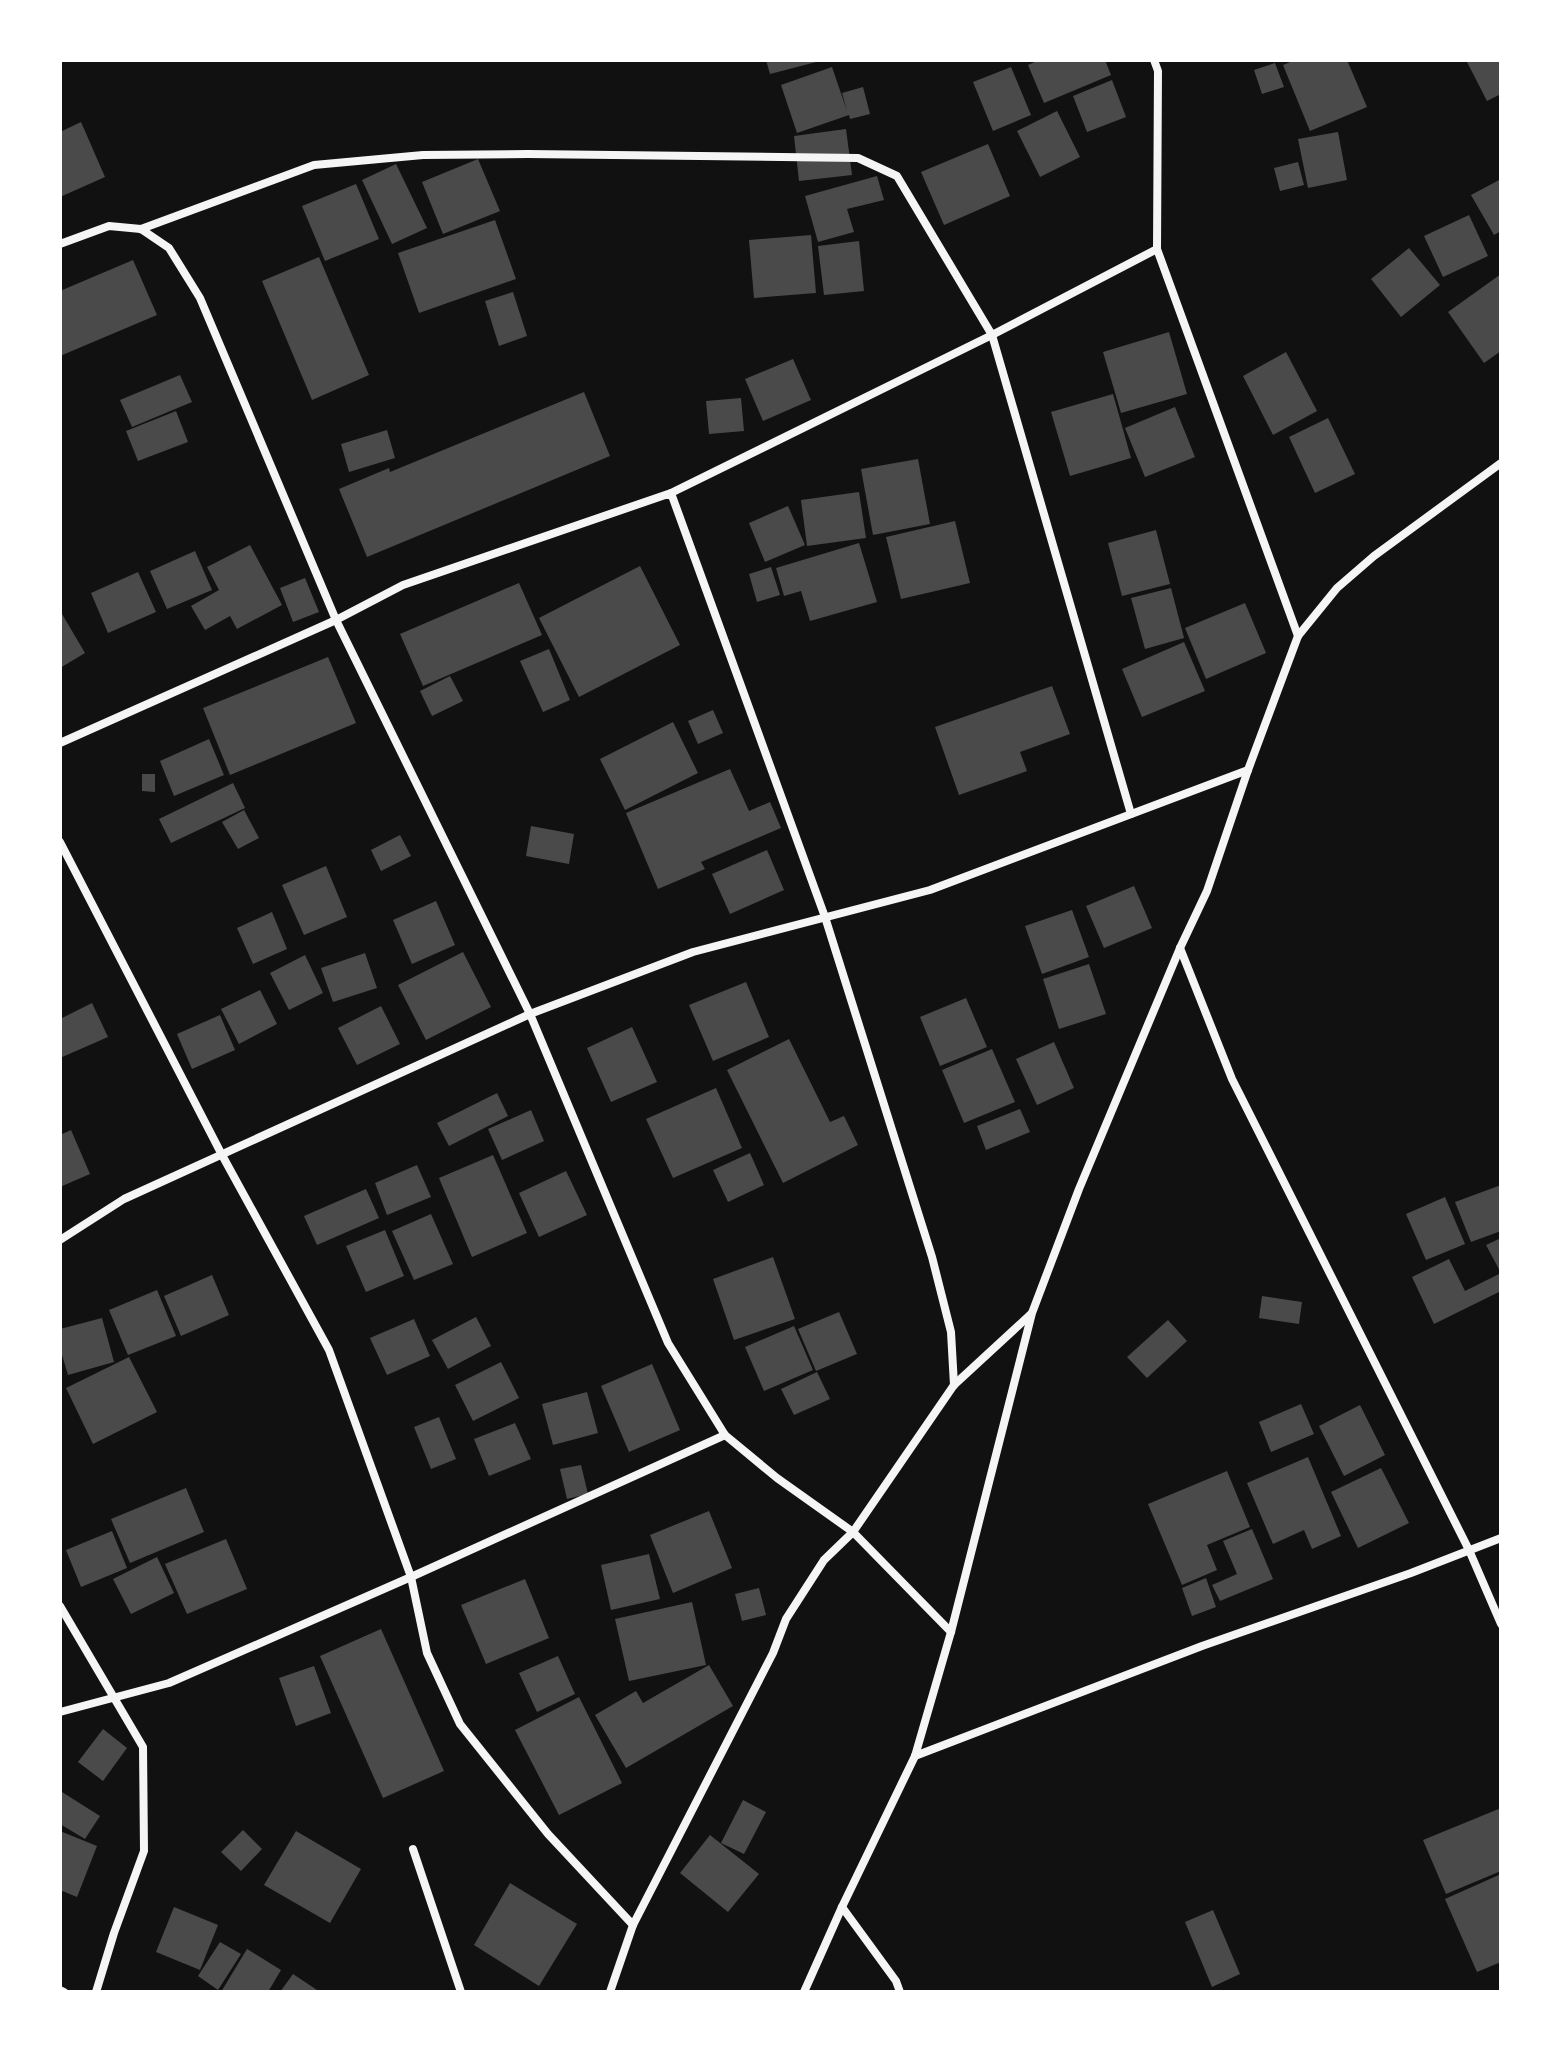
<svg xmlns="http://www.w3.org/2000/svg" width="1561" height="2052" font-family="'Exo 2',sans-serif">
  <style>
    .building { fill: #4a4a4a }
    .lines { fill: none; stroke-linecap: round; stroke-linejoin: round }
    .minor { stroke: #f5f5f5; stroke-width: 8 }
  </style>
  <rect width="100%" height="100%" fill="#111"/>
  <g class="building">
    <path d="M766 60H820V61L770 74Z"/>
    <path d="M1039 60H1105L1111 75 1044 103 1028 65Z"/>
    <path d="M1295 60H1347L1367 107 1310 131 1283 65Z"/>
    <path d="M1466 60H1501V94L1487 101Z"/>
    <path d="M1275 63 1284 87 1262 94 1254 70Z"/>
    <path d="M832 67 847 111 842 93 863 87 870 114 850 119 849 115 797 133 781 85Z"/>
    <path d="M1011 67 1031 115 993 131 973 82Z"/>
    <path d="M1112 80 1126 117 1087 132 1073 96Z"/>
    <path d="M1057 111 1080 157 1040 177 1017 131Z"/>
    <path d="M81 122 105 177 60 197V132Z"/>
    <path d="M846 129 852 175 799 181 794 136Z"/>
    <path d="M1338 132 1347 180 1308 188 1298 139Z"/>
    <path d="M988 144 1010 196 944 225 921 172Z"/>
    <path d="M478 159 500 211 443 234 422 182Z"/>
    <path d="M1298 162 1304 185 1280 191 1274 168Z"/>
    <path d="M396 164 427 228 392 244 362 180Z"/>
    <path d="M877 176 884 200 847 209 854 232 818 242 805 196Z"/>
    <path d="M1501 179V231L1494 235 1471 195Z"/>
    <path d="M356 184 379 239 325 261 302 206Z"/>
    <path d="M1469 215 1488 256 1443 277 1424 236Z"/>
    <path d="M495 220 516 279 419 313 398 253Z"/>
    <path d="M811 235 816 293 754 298 749 240Z"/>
    <path d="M859 241 864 291 824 295 818 246Z"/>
    <path d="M1409 248 1440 285 1401 317 1371 279Z"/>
    <path d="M319 257 369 375 312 400 262 281Z"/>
    <path d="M133 260 157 315 60 356V291Z"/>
    <path d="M1501 274V351L1484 363 1448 312Z"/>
    <path d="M513 292 527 336 499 346 485 301Z"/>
    <path d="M1169 332 1187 394 1121 413 1103 352Z"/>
    <path d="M1286 352 1317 411 1273 435 1243 376Z"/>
    <path d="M793 359 811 400 763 421 745 379Z"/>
    <path d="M180 375 192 402 132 427 120 400Z"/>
    <path d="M584 392 610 456 367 557 339 489 389 468 390 472Z"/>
    <path d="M1113 394 1131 458 1070 476 1051 412Z"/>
    <path d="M741 398 744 431 709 434 706 401Z"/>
    <path d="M1175 407 1195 457 1145 477 1125 428Z"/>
    <path d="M176 411 188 442 138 461 126 431Z"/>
    <path d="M1328 418 1355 474 1315 493 1289 437Z"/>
    <path d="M387 430 395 458 349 472 341 444Z"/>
    <path d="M918 459 930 524 873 535 861 469Z"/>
    <path d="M859 492 866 538 807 546 801 500Z"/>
    <path d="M788 506 805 545 765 562 749 523Z"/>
    <path d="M955 521 970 583 901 599 886 537Z"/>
    <path d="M1156 530 1170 584 1122 596 1108 543Z"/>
    <path d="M859 543 877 602 810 621 801 591 784 596 776 568Z"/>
    <path d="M250 545 282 605 237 629 230 616 205 630 191 606 219 590 207 567Z"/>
    <path d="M195 551 212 590 167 609 150 571Z"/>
    <path d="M640 566 680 645 579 697 539 618Z"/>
    <path d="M771 567 780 595 757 602 749 574Z"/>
    <path d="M138 572 156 612 108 633 91 593Z"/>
    <path d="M305 578 319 612 293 622 280 588Z"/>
    <path d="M519 583 542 635 423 686 400 634Z"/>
    <path d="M1171 588 1184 638 1145 649 1131 598Z"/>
    <path d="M1245 603 1266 653 1206 679 1185 628Z"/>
    <path d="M62 614 85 653 60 668V615Z"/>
    <path d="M1184 642 1205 691 1142 717 1122 669Z"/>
    <path d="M549 649 570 700 543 712 520 661Z"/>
    <path d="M328 657 356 723 230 775 203 708Z"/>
    <path d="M450 676 463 701 432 716 420 691Z"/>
    <path d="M1052 686 1070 734 1020 752 1027 771 959 795 935 727Z"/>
    <path d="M713 710 723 733 698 744 688 721Z"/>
    <path d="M673 722 698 773 625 810 600 759Z"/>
    <path d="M209 739 224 775 174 796 160 761Z"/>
    <path d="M730 769 749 811 770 802 781 828 701 862 705 869 658 889 626 813Z"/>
    <path d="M142 774H155V792L142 791Z"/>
    <path d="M233 783 245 808 171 843 159 819Z"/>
    <path d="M244 810 259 838 238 849 222 822Z"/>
    <path d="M531 826 574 834 569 864 526 856Z"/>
    <path d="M400 835 411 856 381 871 371 850Z"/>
    <path d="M767 850 784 890 730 914 712 874Z"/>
    <path d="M326 866 347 917 304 935 282 885Z"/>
    <path d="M1134 886 1152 928 1104 948 1086 906Z"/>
    <path d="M436 901 455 945 412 964 393 920Z"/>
    <path d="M1072 910 1089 957 1042 974 1025 926Z"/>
    <path d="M272 912 287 949 253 964 237 928Z"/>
    <path d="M463 952 491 1007 426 1040 398 985Z"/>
    <path d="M365 953 377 988 333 1002 321 968Z"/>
    <path d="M305 955 323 993 289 1010 270 973Z"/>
    <path d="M1089 964 1106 1014 1059 1029 1043 979Z"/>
    <path d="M746 982 769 1037 713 1061 689 1005Z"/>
    <path d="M260 990 277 1024 239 1044 221 1009Z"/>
    <path d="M966 998 987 1047 940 1066 920 1017Z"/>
    <path d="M92 1003 108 1037 60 1058V1019Z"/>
    <path d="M381 1006 400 1044 357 1065 338 1028Z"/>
    <path d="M220 1015 235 1050 192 1069 177 1034Z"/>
    <path d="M632 1027 657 1082 611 1102 587 1048Z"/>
    <path d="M789 1039 830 1122 844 1116 858 1145 783 1183 727 1070Z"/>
    <path d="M1054 1042 1074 1088 1037 1105 1016 1059Z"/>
    <path d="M992 1049 1015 1102 964 1123 942 1070Z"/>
    <path d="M716 1088 742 1148 673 1178 646 1119Z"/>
    <path d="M497 1093 508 1116 449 1146 437 1123Z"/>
    <path d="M1020 1109 1030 1132 986 1150 977 1126Z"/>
    <path d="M531 1110 544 1141 502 1160 488 1129Z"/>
    <path d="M71 1130 90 1174 60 1187V1135Z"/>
    <path d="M750 1153 764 1185 728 1202 713 1170Z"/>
    <path d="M493 1155 527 1233 472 1257 439 1178Z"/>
    <path d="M417 1165 431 1197 387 1215 375 1183Z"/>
    <path d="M566 1171 587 1215 539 1237 519 1193Z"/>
    <path d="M1501 1185V1231L1471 1242 1455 1202Z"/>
    <path d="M366 1189 379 1218 317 1245 304 1216Z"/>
    <path d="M1445 1197 1465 1244 1426 1260 1406 1214Z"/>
    <path d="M431 1214 453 1264 414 1280 392 1231Z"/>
    <path d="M385 1230 404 1276 366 1292 346 1246Z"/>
    <path d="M1501 1238V1291L1434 1324 1412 1277 1449 1259 1465 1291 1501 1273 1486 1245Z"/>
    <path d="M773 1257 795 1319 734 1340 713 1279Z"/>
    <path d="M212 1275 229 1315 181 1336 164 1296Z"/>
    <path d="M157 1290 176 1336 128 1355 109 1310Z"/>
    <path d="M1262 1296 1302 1302 1299 1324 1259 1318Z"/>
    <path d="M839 1312 857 1354 816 1371 798 1329Z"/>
    <path d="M476 1317 491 1346 448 1369 432 1340Z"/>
    <path d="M102 1318 114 1362 68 1375 60 1348V1329Z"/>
    <path d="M414 1319 430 1356 387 1375 370 1338Z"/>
    <path d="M1168 1320 1187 1341 1147 1378 1127 1357Z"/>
    <path d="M794 1326 813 1370 764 1391 745 1347Z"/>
    <path d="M129 1357 157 1412 93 1444 66 1388Z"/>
    <path d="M501 1362 519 1398 473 1421 455 1385Z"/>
    <path d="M652 1364 680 1430 629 1452 601 1386Z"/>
    <path d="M817 1372 830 1399 794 1415 781 1389Z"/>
    <path d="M587 1392 598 1433 553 1445 542 1404Z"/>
    <path d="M1301 1404 1314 1434 1271 1452 1259 1422Z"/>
    <path d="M1360 1405 1385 1455 1344 1476 1319 1426Z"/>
    <path d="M439 1417 456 1459 431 1469 414 1427Z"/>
    <path d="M515 1423 531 1459 489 1476 474 1439Z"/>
    <path d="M1308 1457 1341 1536 1312 1549 1304 1530 1273 1544 1247 1483Z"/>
    <path d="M581 1465 588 1494 567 1499 560 1469Z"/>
    <path d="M1381 1468 1409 1523 1358 1548 1331 1492Z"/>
    <path d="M1227 1471 1250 1527 1207 1545 1217 1570 1182 1585 1148 1504Z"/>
    <path d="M186 1488 204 1532 130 1563 111 1519Z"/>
    <path d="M709 1511 732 1568 673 1593 650 1535Z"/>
    <path d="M1252 1529 1273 1579 1220 1601 1212 1585 1237 1574 1223 1541Z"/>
    <path d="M112 1531 127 1568 81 1587 66 1550Z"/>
    <path d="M226 1539 247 1589 187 1614 165 1564Z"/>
    <path d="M649 1554 660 1599 611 1610 601 1565Z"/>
    <path d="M157 1557 174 1593 131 1614 113 1579Z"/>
    <path d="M1206 1578 1216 1607 1192 1616 1182 1588Z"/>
    <path d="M525 1579 549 1638 486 1664 461 1605Z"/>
    <path d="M759 1588 766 1615 742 1621 735 1594Z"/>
    <path d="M692 1602 706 1665 629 1681 615 1619Z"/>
    <path d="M381 1629 444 1771 383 1798 320 1656Z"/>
    <path d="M558 1656 575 1694 537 1712 519 1673Z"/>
    <path d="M709 1665 733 1706 626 1768 595 1715 636 1691 643 1703Z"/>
    <path d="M314 1666 331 1713 296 1726 279 1678Z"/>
    <path d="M579 1697 622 1783 559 1815 515 1730Z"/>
    <path d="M103 1729 127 1748 103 1781 78 1762Z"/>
    <path d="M62 1792 100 1816 85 1839 60 1824Z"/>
    <path d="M743 1800 766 1812 744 1854 721 1843Z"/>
    <path d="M1501 1808V1871L1446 1894 1423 1840Z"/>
    <path d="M243 1830 262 1849 241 1871 221 1852Z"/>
    <path d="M60 1831 97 1846 77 1897 60 1890Z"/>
    <path d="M296 1831 361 1869 330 1923 264 1885Z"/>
    <path d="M710 1835 759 1874 728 1912 680 1873Z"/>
    <path d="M1501 1874V1962L1477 1972 1445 1899Z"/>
    <path d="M510 1883 577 1924 539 1986 474 1945Z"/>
    <path d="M174 1907 218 1925 200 1970 156 1952Z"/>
    <path d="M1213 1910 1240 1974 1212 1987 1185 1922Z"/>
    <path d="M220 1942 241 1954 218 1990 198 1976Z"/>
    <path d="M247 1949 281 1970 268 1992H221Z"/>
    <path d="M293 1974 320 1992H280Z"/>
  </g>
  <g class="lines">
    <g class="minor">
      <path d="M141 229 314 165 423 155 528 154 858 158 897 176 992 335 1157 249 1158 71 1154 60"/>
      <path d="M60 244 109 226 141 229 169 248 200 298 336 620 530 1014 668 1343 725 1435 777 1478 853 1532 951 1632"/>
      <path d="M1157 249 1298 636"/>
      <path d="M671 493 992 335 1131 814"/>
      <path d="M60 743 336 620 403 585 671 493 825 917 932 1257 951 1332 954 1385"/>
      <path d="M60 842 222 1155 329 1350 411 1577 427 1653 460 1724 548 1834 633 1925"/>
      <path d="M1180 948 1232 1079 1469 1550 1501 1624"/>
      <path d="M60 1240 124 1199 530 1014 693 952 930 890 1248 770"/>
      <path d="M60 1606 143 1747 144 1851 114 1933 96 1992"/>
      <path d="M60 1712 169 1683 411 1577 725 1435"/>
      <path d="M915 1756 1202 1646 1411 1573 1501 1538"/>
      <path d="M413 1849 461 1992"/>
      <path d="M842 1907 896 1981 900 1992"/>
      <path d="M60 1990 64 1992"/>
      <path d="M610 1992 633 1925 773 1653 786 1619 824 1560 853 1532 954 1385 1031 1314"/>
      <path d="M804 1992 842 1907 915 1756 951 1632 1032 1313 1079 1189 1180 948 1207 891 1248 770 1298 636 1337 588 1374 556 1501 463"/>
    </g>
  </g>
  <rect width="1561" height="2052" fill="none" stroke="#ffffff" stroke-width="124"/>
</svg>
